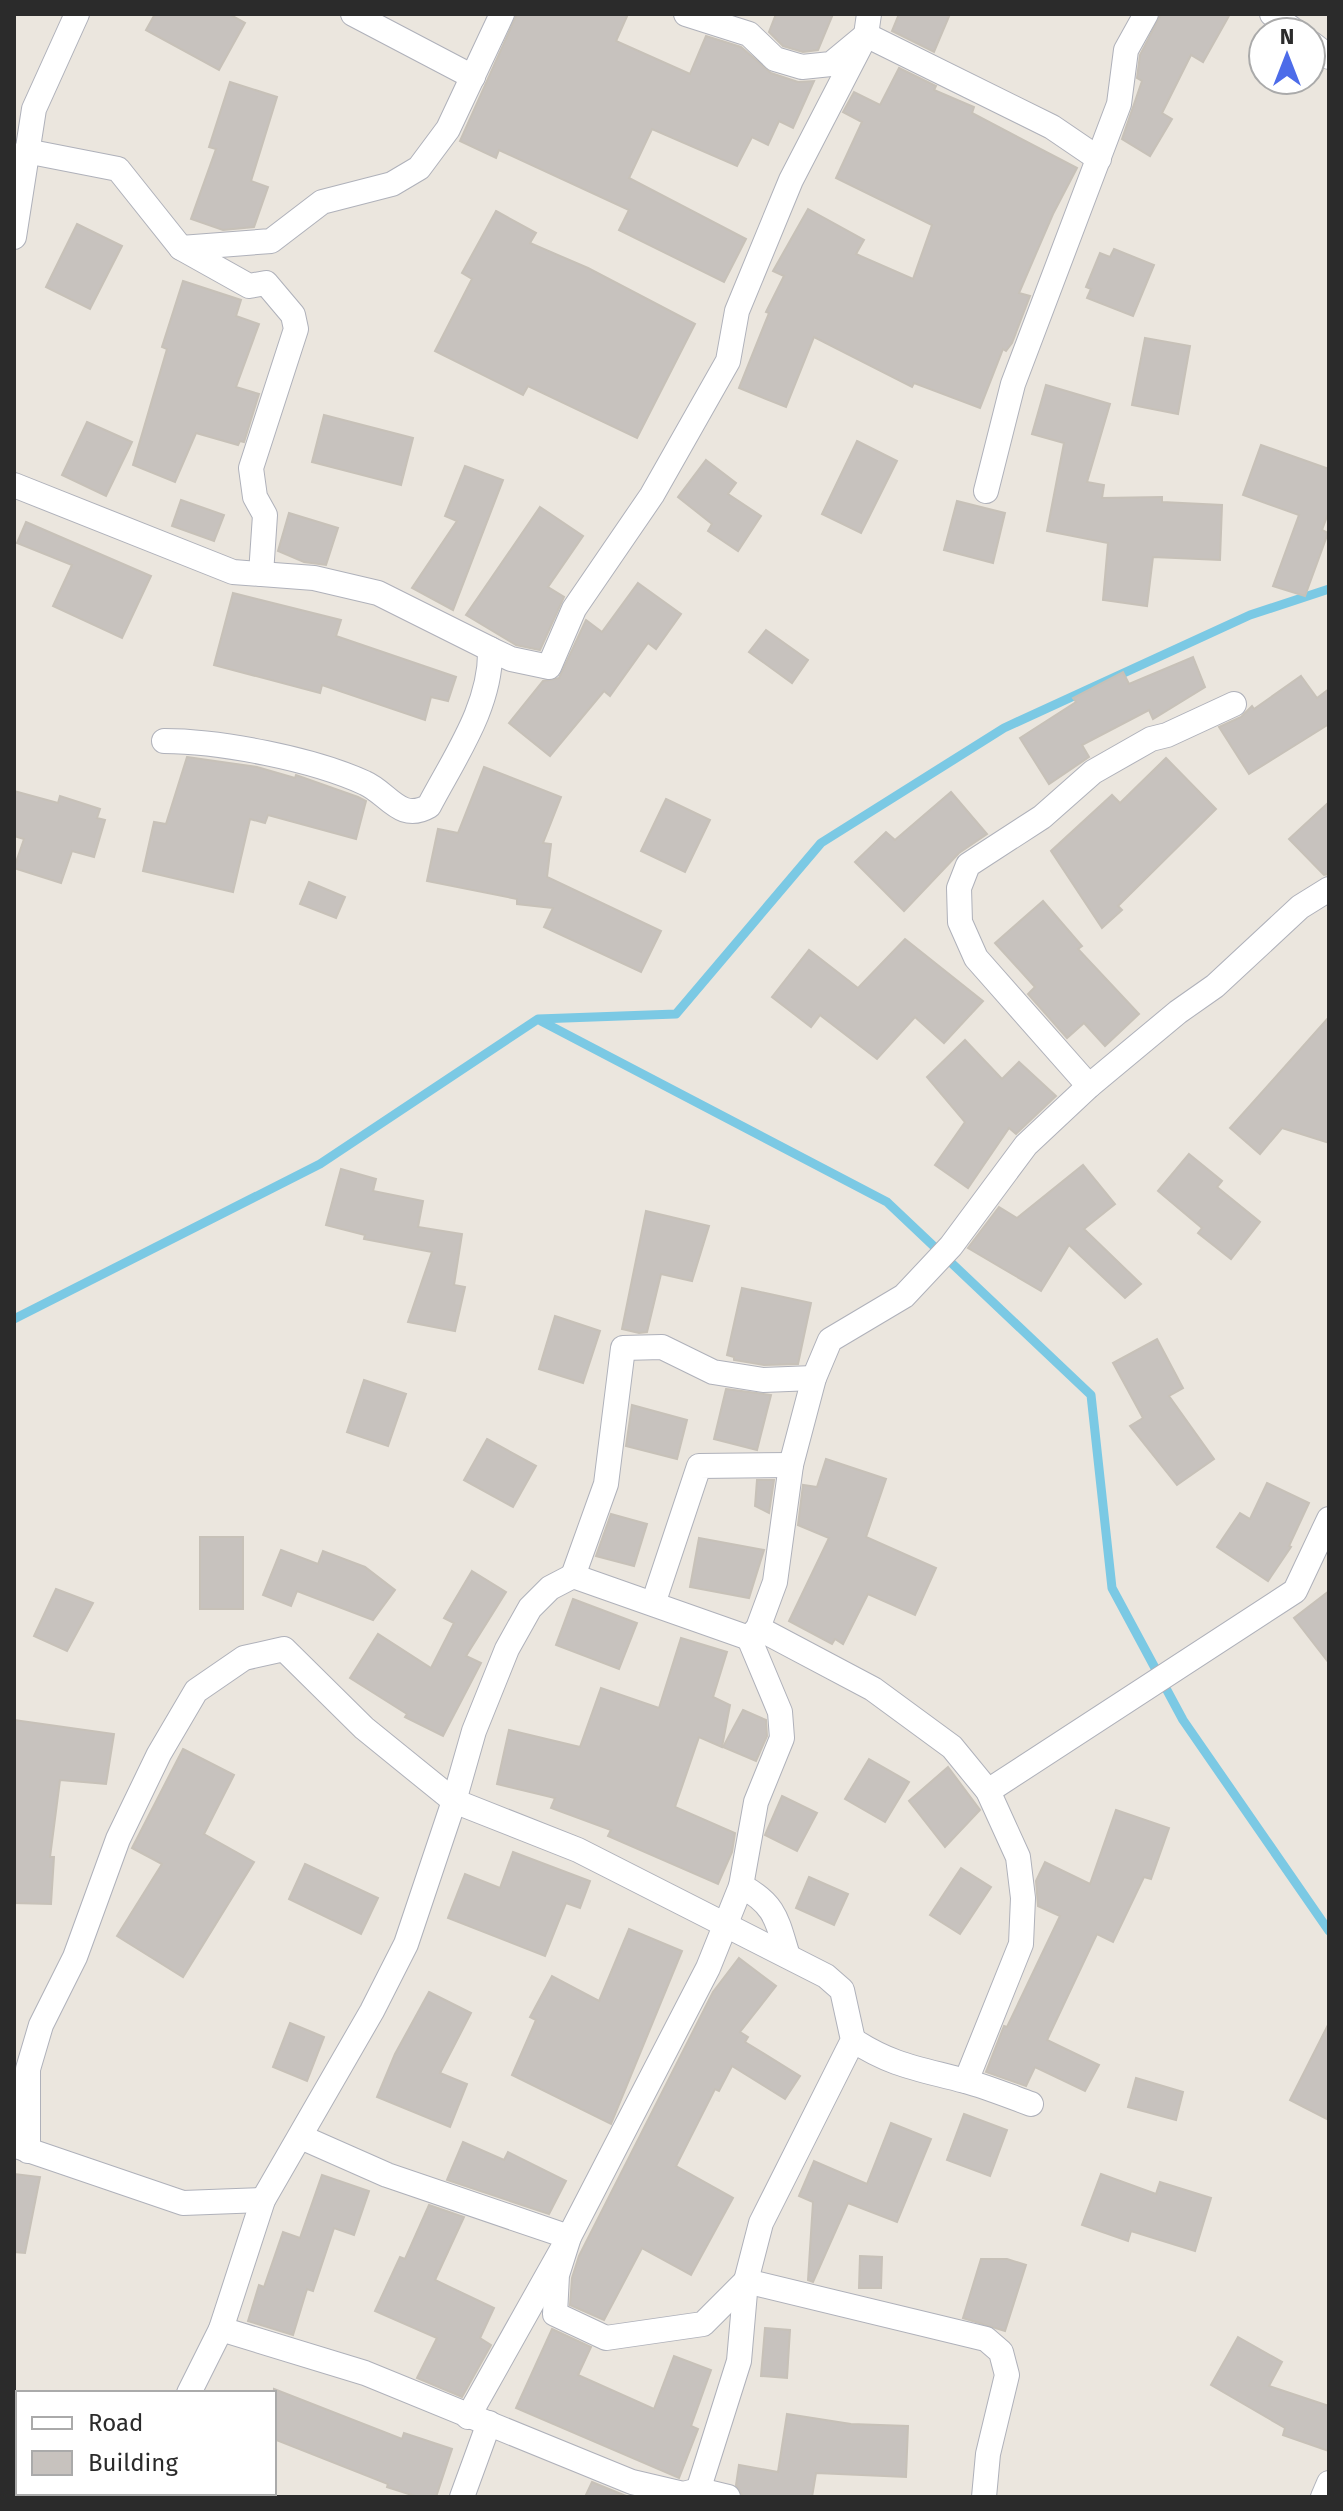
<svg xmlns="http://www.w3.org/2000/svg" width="1343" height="2511" font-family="'Fira Sans',sans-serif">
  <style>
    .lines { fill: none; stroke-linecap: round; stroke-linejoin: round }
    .stream { stroke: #7bc9e4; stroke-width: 9 }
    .building { fill: #c7c2be; stroke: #c7c1b8; stroke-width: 2 }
    .minor-casing { stroke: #afb1ba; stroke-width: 26 }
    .minor { stroke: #fff; stroke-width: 24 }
  </style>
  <rect width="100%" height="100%" fill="#ebe6de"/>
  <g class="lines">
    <g class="stream">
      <path d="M541 1021 887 1202 1091 1395 1112 1588 1183 1720 1329 1931"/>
      <path d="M14 1319 320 1164 538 1019 676 1014 821 843 1004 728 1250 615 1329 589"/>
    </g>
  </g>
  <g class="building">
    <path d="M155 14H229L245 23 219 70 146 30Z"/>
    <path d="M517 14H628L616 41 690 74 706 36 741 47 771 73 798 82 814 81 793 128 779 121 768 145 752 137 737 166 652 129 629 178 746 239 724 282 619 230 629 210 499 150 496 158 460 141Z"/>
    <path d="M776 14H833L818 50 803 52 783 46 769 32Z"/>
    <path d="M899 14H950L934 52 892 31Z"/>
    <path d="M1161 14H1230L1203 62 1191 55 1162 113 1172 119 1150 156 1122 139 1142 81 1137 78 1140 55Z"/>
    <path d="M899 68 936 86 934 90 974 107 972 113 1077 168 1053 214 1019 293 1030 296 1012 343 1006 351 1003 349 980 408 914 383 912 387 814 337 786 407 739 388 769 313 766 312 784 276 773 271 808 209 864 240 856 254 913 279 932 225 836 178 862 122 843 112 854 92 880 105Z"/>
    <path d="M230 82 277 97 251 181 268 187 254 227 223 230 191 219 216 149 209 147Z"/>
    <path d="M496 211 536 233 530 243 588 268 695 324 637 438 528 386 523 395 435 351 472 279 462 273Z"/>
    <path d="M77 224 122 246 90 309 46 287Z"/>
    <path d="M1114 249 1154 265 1133 316 1087 298 1091 289 1086 287 1100 253 1110 257Z"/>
    <path d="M183 281 241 300 236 316 259 324 236 387 259 394 244 442 240 441 238 445 196 433 175 482 133 465 167 349 162 347Z"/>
    <path d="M1145 338 1190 346 1178 414 1132 405Z"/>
    <path d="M1046 385 1110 404 1087 482 1104 485 1102 498 1162 497V502L1222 505 1220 560 1153 557 1147 606 1103 600 1108 543 1047 531 1064 443 1032 434Z"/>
    <path d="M324 415 413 438 401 485 312 462Z"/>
    <path d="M87 422 132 442 106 496 62 475Z"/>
    <path d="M857 441 897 461 861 533 822 514Z"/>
    <path d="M1261 445 1329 469V511L1322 530 1328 533 1305 596 1273 586 1299 515 1243 495Z"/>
    <path d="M706 460 736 483 728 494 761 516 738 551 708 531 712 524 678 497Z"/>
    <path d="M465 466 503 480 453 610 412 588 457 521 445 516Z"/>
    <path d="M181 500 224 515 214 541 172 526Z"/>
    <path d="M957 501 1005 513 993 563 944 550Z"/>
    <path d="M540 507 583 536 548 587 564 597 540 650 516 645 466 615Z"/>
    <path d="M289 513 338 528 326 565 304 562 278 551Z"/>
    <path d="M26 522 151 576 122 638 53 606 72 565 17 543Z"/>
    <path d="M638 583 681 614 656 649 648 643 610 696 604 691 550 756 509 723 543 681 559 678 586 620 602 632Z"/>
    <path d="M233 593 341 620 336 636 456 677 448 701 431 697 425 720 322 685 320 693 214 665Z"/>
    <path d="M766 630 808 660 792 683 749 652Z"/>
    <path d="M1193 657 1205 687 1153 719 1149 710 1082 745 1089 757 1049 784 1020 738 1076 702 1073 698 1123 672 1129 684Z"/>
    <path d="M1301 676 1317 698 1329 689V724L1249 774 1219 727 1241 717 1252 706 1254 709Z"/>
    <path d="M187 757 257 767 295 778 296 775 358 797 366 801 356 839 268 815 265 823 250 819 233 892 143 871 154 822 166 824Z"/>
    <path d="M1166 758 1216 809 1118 906 1122 910 1102 928 1051 851 1112 795 1120 803Z"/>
    <path d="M484 767 561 797 543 843 551 844 547 877 661 931 641 972 544 927 553 908 517 904V899L427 881 438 829 458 833Z"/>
    <path d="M14 791 58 803 60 796 100 809 97 818 105 820 94 857 72 851 61 883 14 868 24 839 14 836Z"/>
    <path d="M951 792 987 834 959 853 904 911 855 862 886 832 895 840Z"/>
    <path d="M666 799 710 820 685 872 641 851Z"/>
    <path d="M1329 802V874L1324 875 1289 839Z"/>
    <path d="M309 882 345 897 336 918 300 904Z"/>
    <path d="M1043 901 1082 946 1078 949 1139 1014 1105 1046 1084 1023 1067 1038 1028 994 1035 987 995 943Z"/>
    <path d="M905 939 983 1001 944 1043 915 1017 877 1059 820 1015 811 1027 772 997 809 950 858 988Z"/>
    <path d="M1329 1017V1143L1282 1128 1260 1154 1230 1128Z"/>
    <path d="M965 1040 1002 1079 1019 1062 1056 1096 1016 1134 1009 1128 968 1188 935 1165 965 1122 927 1077Z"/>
    <path d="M1189 1154 1222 1181 1217 1187 1260 1222 1231 1259 1198 1233 1202 1228 1158 1191Z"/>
    <path d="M1083 1165 1115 1204 1084 1229 1141 1284 1125 1298 1069 1245 1041 1291 968 1248 999 1207 1017 1218Z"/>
    <path d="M341 1169 376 1179 373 1191 423 1201 418 1227 462 1234 454 1285 465 1287 455 1331 408 1322 432 1252 364 1239 365 1235 326 1225Z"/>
    <path d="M646 1211 709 1226 692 1281 661 1274 647 1332 639 1333 622 1329Z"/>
    <path d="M742 1288 811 1303 798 1364 764 1365 734 1360V1357L727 1355Z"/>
    <path d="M555 1316 600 1331 583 1383 539 1369Z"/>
    <path d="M1157 1339 1183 1388 1169 1396 1214 1459 1177 1485 1130 1426 1143 1418 1113 1363Z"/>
    <path d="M364 1380 406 1394 388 1446 347 1432Z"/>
    <path d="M726 1389 771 1395 757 1450 714 1439Z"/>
    <path d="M632 1405 687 1420 677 1459 626 1446Z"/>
    <path d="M487 1439 536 1466 513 1507 464 1480Z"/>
    <path d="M826 1459 886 1479 866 1537 936 1568 915 1615 868 1594 843 1644 835 1639 832 1644 789 1621 829 1538 798 1525 803 1485 817 1487Z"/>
    <path d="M757 1480H774L769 1513 755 1506Z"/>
    <path d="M1267 1483 1309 1503 1289 1546 1291 1547 1268 1581 1217 1547 1240 1513 1250 1519Z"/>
    <path d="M611 1514 647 1524 634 1566 596 1556Z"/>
    <rect x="200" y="1537" width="43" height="72"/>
    <path d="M699 1538 764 1550 749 1598 690 1587Z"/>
    <path d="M281 1550 318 1564 323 1551 365 1567 395 1590 373 1620 297 1591 291 1606 263 1595Z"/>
    <path d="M472 1571 506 1592 466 1656 481 1663 443 1736 405 1717 407 1714 350 1678 378 1634 431 1668 454 1623 444 1618Z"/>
    <path d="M56 1589 93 1603 67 1651 34 1636Z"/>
    <path d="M1329 1591V1663L1294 1618Z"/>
    <path d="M573 1599 637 1623 619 1669 556 1645Z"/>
    <path d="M681 1638 727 1652 713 1697 730 1705 722 1747 699 1737 675 1807 735 1833 732 1852 718 1884 608 1836 611 1830 551 1808 555 1798 497 1784 509 1730 580 1747 601 1688 659 1708Z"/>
    <path d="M743 1710 766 1720 767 1736 756 1761 723 1747Z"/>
    <path d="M14 1720 114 1734 106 1784 60 1780 50 1857H54L51 1904 14 1903Z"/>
    <path d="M183 1749 234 1775 204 1834 254 1862 183 1977 117 1936 162 1864 132 1848Z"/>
    <path d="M869 1759 909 1782 885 1822 845 1799Z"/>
    <path d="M948 1767 980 1810 945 1847 909 1801Z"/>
    <path d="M782 1796 817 1813 797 1851 765 1835Z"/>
    <path d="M1116 1810 1169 1828 1151 1879 1144 1877 1113 1942 1097 1934 1047 2040 1099 2065 1085 2091 1035 2067 1026 2086 986 2072 1004 2026 1007 2027 1060 1916 1038 1906 1036 1881 1045 1862 1090 1884Z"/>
    <path d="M513 1852 590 1881 580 1908 566 1903 545 1956 448 1918 465 1874 500 1888Z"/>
    <path d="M305 1864 378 1898 361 1934 289 1899Z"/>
    <path d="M961 1868 991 1887 960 1934 930 1915Z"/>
    <path d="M809 1877 848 1894 834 1925 796 1908Z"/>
    <path d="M629 1929 682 1951 611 2124 512 2075 536 2020 530 2017 552 1976 599 2001Z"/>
    <path d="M739 1958 776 1986 740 2032 748 2037 745 2042 800 2076 785 2099 732 2066 719 2091 715 2089 676 2166 733 2198 691 2275 642 2248 604 2320 570 2305 572 2278 579 2256 713 1992Z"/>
    <path d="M429 1992 471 2013 440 2073 467 2084 450 2127 377 2097 395 2054Z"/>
    <path d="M290 2023 324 2037 307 2081 273 2067Z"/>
    <path d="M1329 2023V2120L1290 2100Z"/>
    <path d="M1136 2078 1183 2092 1176 2120 1128 2107Z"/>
    <path d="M964 2114 1007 2130 990 2176 947 2160Z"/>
    <path d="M891 2123 931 2139 897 2222 848 2203 813 2282 808 2280 813 2202 799 2196 814 2161 867 2184Z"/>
    <path d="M463 2142 504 2160 508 2152 566 2181 549 2214 447 2180Z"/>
    <path d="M14 2174 40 2177 25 2253 14 2252Z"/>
    <path d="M1101 2174 1156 2194 1160 2182 1211 2198 1195 2251 1131 2231 1128 2241 1082 2225Z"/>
    <path d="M322 2175 369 2191 354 2235 334 2228 313 2291 307 2289 293 2335 248 2321 259 2285 264 2287 283 2232 300 2238Z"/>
    <path d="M429 2205 464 2217 435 2280 494 2308 480 2338 491 2345 462 2397 417 2378 437 2338 375 2311 400 2257 405 2259Z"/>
    <path d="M860 2256 882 2257 881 2288H859Z"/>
    <path d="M981 2259H1007L1026 2265 1005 2331 963 2318Z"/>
    <path d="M765 2328 790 2330 787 2378 761 2376Z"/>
    <path d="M552 2329 591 2347 578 2375 654 2409 674 2356 711 2370 691 2426 698 2429 679 2478 516 2408Z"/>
    <path d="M1238 2337 1282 2362 1269 2386 1329 2406V2451L1283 2435 1285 2428 1211 2385Z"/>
    <path d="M274 2389 402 2439 404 2433 452 2449 436 2497H418L387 2487 388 2484 274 2439Z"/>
    <path d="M787 2414 851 2424 908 2426 906 2477 816 2473 812 2497H743L736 2485 739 2465 778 2472Z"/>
    <path d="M592 2482 626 2496 630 2497H585Z"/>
  </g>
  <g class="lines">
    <defs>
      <g id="minor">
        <path d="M353 14 473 77"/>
        <path d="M686 14 749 34 775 59 802 67 831 64 866 35 1052 127 1099 159"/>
        <path d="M1272 14 1296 32"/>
        <path d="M1311 43 1329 57"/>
        <path d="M26 151 118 169 181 248 249 286 266 283 293 315 296 329 251 468 255 497 265 515 261 574"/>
        <path d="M14 237 34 109 77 14"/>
        <path d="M181 248 271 241 322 202 392 184 419 168 448 129 502 14"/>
        <path d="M14 485 233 572 314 578 378 593 490 649"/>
        <path d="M986 491 1013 384 1119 104 1126 50 1146 14"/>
        <path d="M164 741C220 741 313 759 365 783 388 793 400 823 429 806 454 758 492 705 490 649L511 659 549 667 574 609 652 495 728 361 737 311 791 180 866 35 869 14"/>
        <path d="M1089 1086 976 958 960 922 959 888 968 865 1042 817 1093 772 1151 739 1167 735 1234 704"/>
        <path d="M573 1576 606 1484 623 1348 662 1347 713 1372 763 1380 814 1378"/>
        <path d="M654 1601 699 1466 791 1465"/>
        <path d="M758 1628 873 1689 952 1747 988 1791 1018 1857 1023 1898 1021 1944 966 2081"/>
        <path d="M988 1791 1295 1591 1329 1519"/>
        <path d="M741 1886C776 1904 777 1921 788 1956"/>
        <path d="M853 2040C892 2066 921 2069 965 2081 987 2087 1009 2096 1031 2104"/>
        <path d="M301 2137 387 2175 569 2237 557 2275 555 2314 606 2338 703 2324 746 2281 986 2339 1001 2352 1007 2375 988 2454 984 2497"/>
        <path d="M16 2146 183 2203 263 2200"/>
        <path d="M28 2151V2069L41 2025 75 1957 118 1839 159 1754 196 1691 244 1658 284 1649 364 1728 454 1801 578 1850 826 1976 842 1990 853 2040 761 2223 746 2281 739 2361 696 2497"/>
        <path d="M221 2329 365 2373 632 2482 683 2494 699 2490 728 2497"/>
        <path d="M189 2393 221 2329 263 2200 372 2011 406 1944 454 1801 474 1731 507 1649 530 1608 550 1588 573 1576 749 1638 758 1628 775 1582 791 1465 814 1378 830 1340 904 1296 951 1246 1026 1145 1089 1086 1178 1012 1215 986 1300 907 1329 889"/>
        <path d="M468 2417 569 2237 708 1968 741 1886 756 1802 782 1738 780 1712 749 1638"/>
        <path d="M141 2497 142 2493"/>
        <path d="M462 2497 489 2423"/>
        <path d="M1323 2497 1329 2483"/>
      </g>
    </defs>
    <use href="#minor" class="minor-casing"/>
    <use href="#minor" class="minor"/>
  </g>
  <rect width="1343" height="2511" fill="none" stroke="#2b2b2b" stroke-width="32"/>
  <rect x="16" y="2391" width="260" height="104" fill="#ffffff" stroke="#aaaaaa" stroke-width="2"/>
  <rect x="32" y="2417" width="40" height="12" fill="#ffffff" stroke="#aaaaaa" stroke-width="2"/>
  <text x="88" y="2431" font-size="24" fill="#2b2b2b">Road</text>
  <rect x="32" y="2451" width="40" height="24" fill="#c7c2be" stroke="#aaaaaa" stroke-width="2"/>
  <text x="88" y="2471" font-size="24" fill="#2b2b2b">Building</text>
  <g transform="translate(1287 56)"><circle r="38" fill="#ffffff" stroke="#aaaaaa" stroke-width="2"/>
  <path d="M0-6L14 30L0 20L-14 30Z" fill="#4d6ce9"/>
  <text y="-12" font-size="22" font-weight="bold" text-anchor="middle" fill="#2b2b2b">N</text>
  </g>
</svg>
